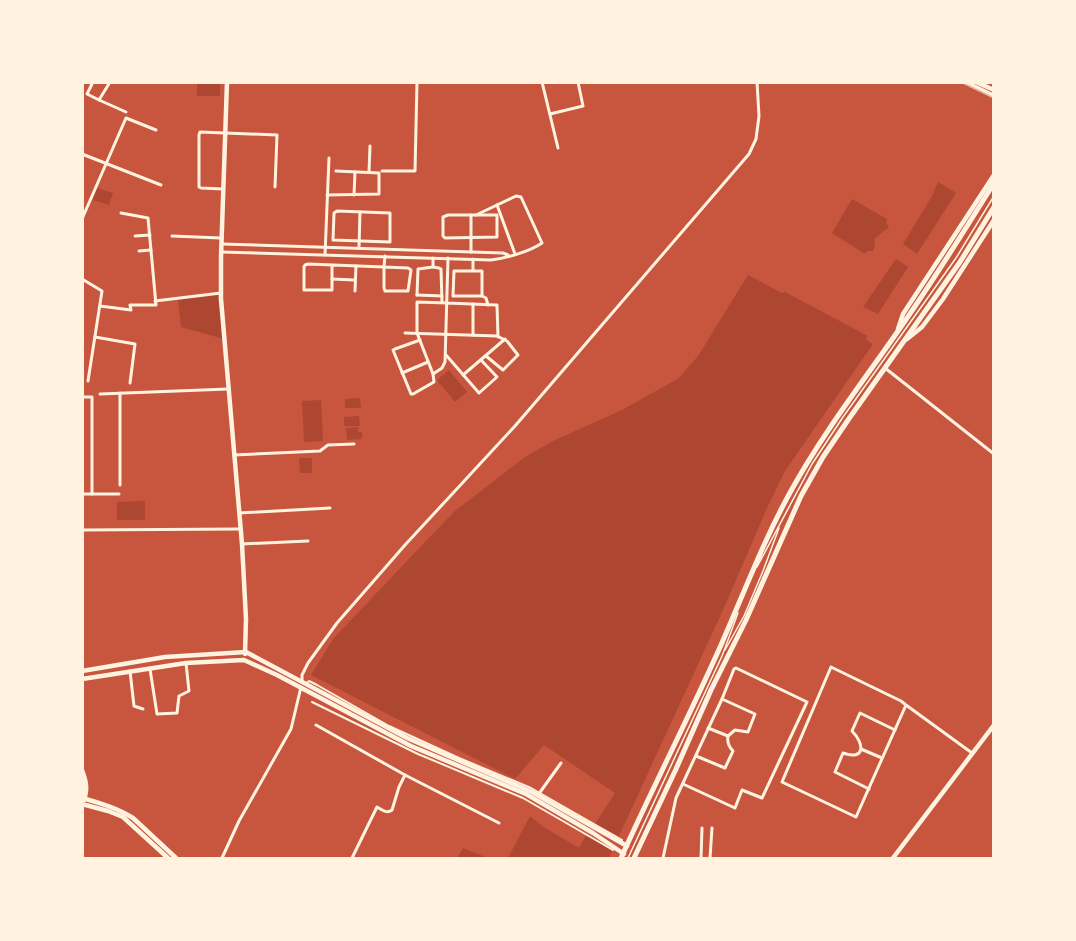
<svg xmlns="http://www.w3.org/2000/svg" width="1076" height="941" font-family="Karla,sans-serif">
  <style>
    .green { fill: #ae4732 }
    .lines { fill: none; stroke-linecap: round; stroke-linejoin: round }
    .service { stroke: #fff3e0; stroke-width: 1.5 }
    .pedestrian { stroke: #fff3e0; stroke-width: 2 }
    .minor { stroke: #fff3e0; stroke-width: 3 }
    .tertiary { stroke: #fff3e0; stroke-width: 4.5 }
    .secondary { stroke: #fff3e0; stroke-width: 4.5 }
    .primary { stroke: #fff3e0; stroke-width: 5 }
    .rail { stroke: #e9b49f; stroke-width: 1.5 }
  </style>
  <rect width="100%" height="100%" fill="#c8553d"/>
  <g class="green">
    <rect x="197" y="83" width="23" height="13"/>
    <path d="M938 182 956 193 917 254 903 244 932 196Z"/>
    <path d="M97 188 113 193 109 205 93 200Z"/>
    <path d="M852 199 887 219 886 223 889 227 874 239 875 246 873 251H867L865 254 832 233Z"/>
    <path d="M896 259 908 267 878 314 863 307Z"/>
    <path d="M748 275 782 293 785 292 868 336 865 339 873 344 785 471 767 508 723 610 619 836 595 824 615 793 544 745 515 779 311 675 333 639 424 543 455 511 525 457 553 441 622 410 679 378 698 356Z"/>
    <path d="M217 292 224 339 181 327 178 300Z"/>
    <path d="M449 370 467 392 455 402 437 380Z"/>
    <path d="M360 398 361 408H345V399Z"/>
    <path d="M321 400 323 441 304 442 302 401Z"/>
    <path d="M359 416 360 426H344V417Z"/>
    <path d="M358 427V432H362V439L347 440 346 428Z"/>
    <path d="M299 458H312V473H300Z"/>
    <path d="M145 501V520H117V502Z"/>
    <path d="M530 816 542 826 579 848 587 834 612 852 609 858H508Z"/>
    <path d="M463 848 488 858H457Z"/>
  </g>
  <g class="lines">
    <g class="service">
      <path d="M757 567 812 464 843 417 956 258 994 196"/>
      <path d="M725 650 744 616 763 571 779 528"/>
      <path d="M628 858 722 656 738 613"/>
    </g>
    <g class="pedestrian">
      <path d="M305 684 309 681 317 685 389 726 459 758 531 788 622 840"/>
      <path d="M312 702 418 754 523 798 613 850"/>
    </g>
    <g class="minor">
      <path d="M89 82 92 84 87 94 99 100 110 82"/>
      <path d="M542 82 558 148"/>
      <path d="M99 100 126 112"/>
      <path d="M550 114 583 106 578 82"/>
      <path d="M82 154 161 185"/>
      <path d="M382 171H415L417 82"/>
      <path d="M369 172 370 146"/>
      <path d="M223 189 201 188 199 187V135L200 132 277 135 275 187"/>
      <path d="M327 195 379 194V173L336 171"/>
      <path d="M354 195 355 172"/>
      <path d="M497 205 515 254"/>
      <path d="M337 211 390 213V242L333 240 334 214V213Z"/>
      <path d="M448 215H497V237L445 238 443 236V217Z"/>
      <path d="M82 219 126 118 156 130"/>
      <path d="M135 236 150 235"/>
      <path d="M172 236 221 238"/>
      <path d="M222 244 503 253 508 255"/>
      <path d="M359 248 360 212"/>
      <path d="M139 251 151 250"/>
      <path d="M221 252 491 260C506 258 529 252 542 243L521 197 516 196 476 215"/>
      <path d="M471 252V215"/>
      <path d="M325 255 329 158"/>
      <path d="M433 258V267L439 268 441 269 442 302"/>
      <path d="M448 258 445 362 442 368 433 374 417 333V302L447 303 496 305H497L498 337"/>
      <path d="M332 265V290H304V267L305 265 308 264 384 267V288L385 291H408L411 270 408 268 384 267 385 256"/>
      <path d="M473 271H454L453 296H482V271H473V259"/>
      <path d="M82 279 102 291 88 381"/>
      <path d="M332 279 354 280"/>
      <path d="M355 291 356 266"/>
      <path d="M417 295 418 269 433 267"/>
      <path d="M417 295 442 296"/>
      <path d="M482 296 486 298 488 305"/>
      <path d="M155 301 221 293"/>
      <path d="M100 306 131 310 130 305H156L148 218 121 213"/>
      <path d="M405 333 497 336 507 341 518 355 503 370 486 356"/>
      <path d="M473 335V304"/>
      <path d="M95 337 135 344 130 383"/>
      <path d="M420 340 395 349 393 350 411 394H413L434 382 433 374"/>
      <path d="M446 355 479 393 497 377 481 360"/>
      <path d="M885 368 994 454"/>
      <path d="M402 373 428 362"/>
      <path d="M463 375 505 339"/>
      <path d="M120 393V485"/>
      <path d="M100 394 228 389"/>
      <path d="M82 397H92V494"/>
      <path d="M234 455 320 451 328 445 354 444"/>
      <path d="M82 494H119"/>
      <path d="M239 513 330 508"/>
      <path d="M82 530 240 529"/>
      <path d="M242 544 308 541"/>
      <path d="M150 669 157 714 177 713 179 696 189 691 186 663"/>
      <path d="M130 671 134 706 143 709"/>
      <path d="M302 681V675L308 663 337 623 405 545 515 426 749 154 756 139 759 116 757 82"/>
      <path d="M906 705 856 817 782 782 831 667 901 701 906 705 972 753"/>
      <path d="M316 725 405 775"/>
      <path d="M708 728 728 736"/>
      <path d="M861 749 882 758"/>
      <path d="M696 756 725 768 733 751C728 746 727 742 728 736L735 730 748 732 755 714 722 699"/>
      <path d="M869 789 835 772 843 753C865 761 865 744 852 731L860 713 895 730"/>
      <path d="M538 795 561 763"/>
      <path d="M222 858 239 821 291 729 301 687"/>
      <path d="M352 858 377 807C382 810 387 814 392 810L399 787 405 775 499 823"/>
      <path d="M663 858 676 798 722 699 734 669 736 668 807 702 762 798 742 790 735 808 683 784"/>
      <path d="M701 858 702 828"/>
      <path d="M710 858 712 828"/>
    </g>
    <g class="tertiary">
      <path d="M227 82 221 257V299L242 544 246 619 245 654"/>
      <path d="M898 329 903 314 994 175"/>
      <path d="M907 339 922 327 943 299 994 220"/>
      <path d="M82 671 165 657 246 652 407 738 532 792 627 846"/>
      <path d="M82 679 186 663 244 660 277 675 411 746 526 794 593 833 624 854"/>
      <path d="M82 770C86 781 88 788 84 800"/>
      <path d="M893 858 994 725"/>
    </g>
    <g class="secondary">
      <path d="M965 82 994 96"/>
      <path d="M976 82 994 90"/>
      <path d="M82 798C100 803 117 808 133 818L176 858"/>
      <path d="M82 804 108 811 123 817 168 858"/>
    </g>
    <g class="primary">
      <path d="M621 858C653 787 689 717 721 645 744 593 764 539 792 489 823 433 862 383 898 331 932 283 963 233 994 183"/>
      <path d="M634 858 676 769 711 690 746 620 801 496 823 457 848 420 960 262 994 207"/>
    </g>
    <path class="rail" d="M961 82 994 98"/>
  </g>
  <rect width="1076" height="941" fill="none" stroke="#fff3e0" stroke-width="168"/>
</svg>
